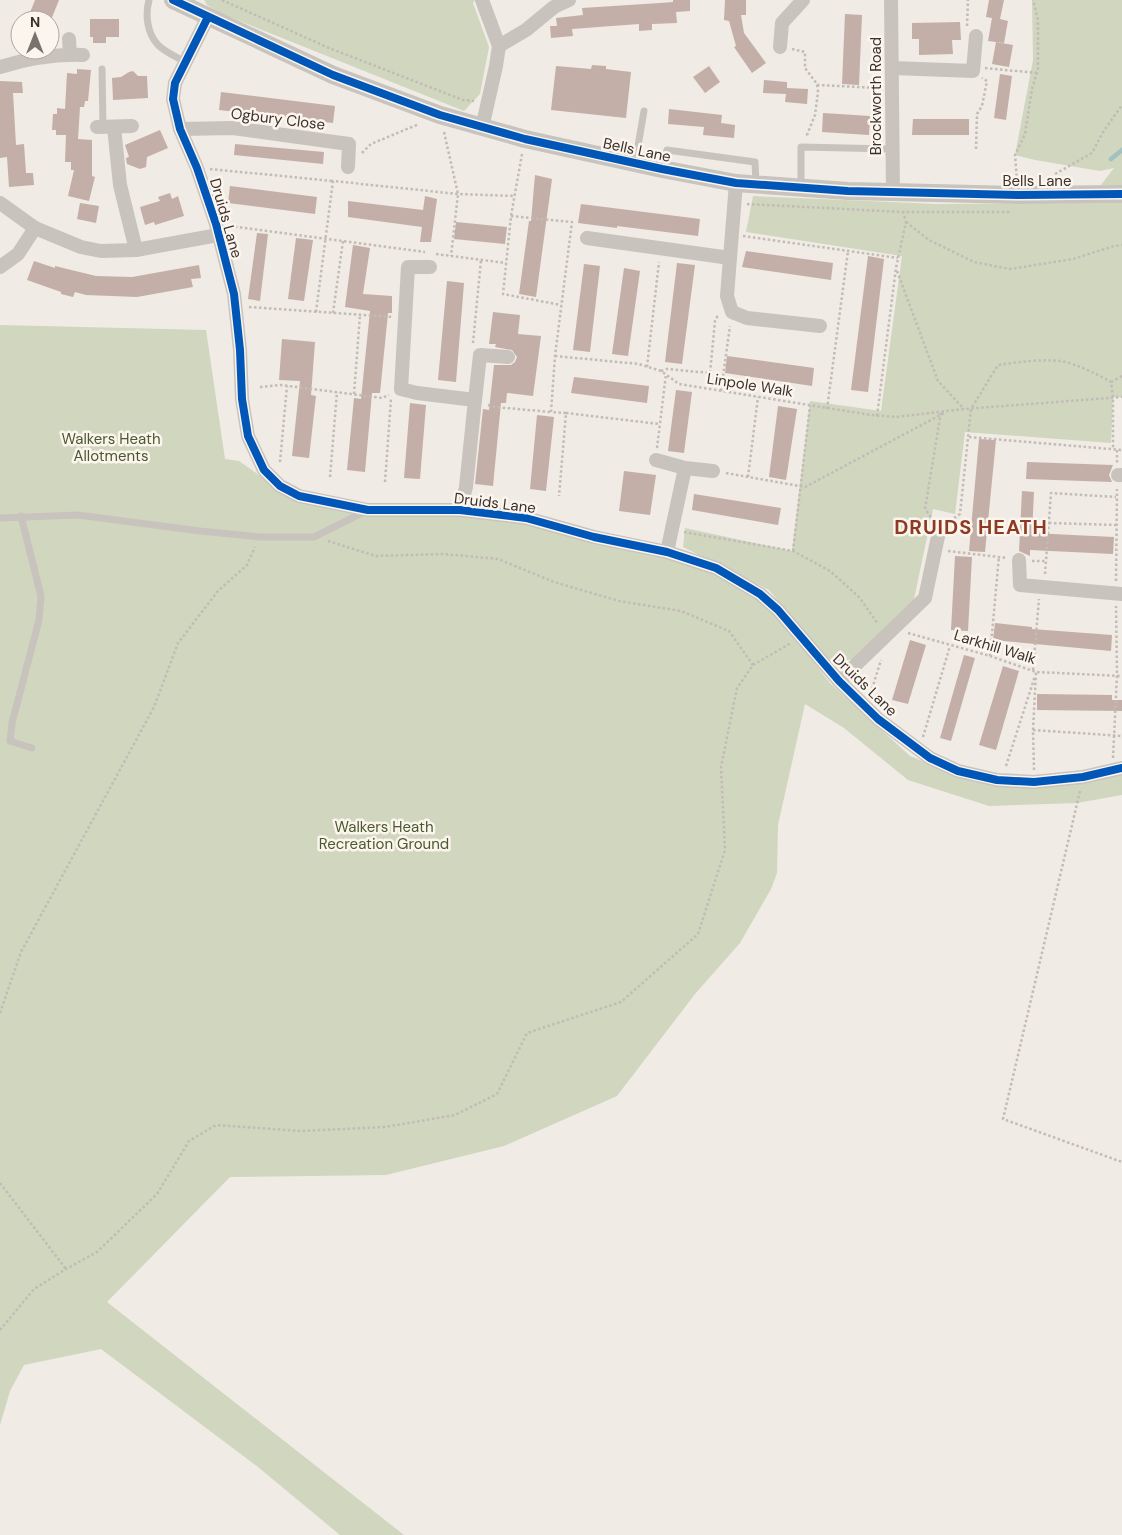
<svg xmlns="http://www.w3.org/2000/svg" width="1122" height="1535" font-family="'DM Sans',sans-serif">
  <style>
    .green { fill: #d1d6bf }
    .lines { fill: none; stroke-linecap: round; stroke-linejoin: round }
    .stream { stroke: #a1c2c1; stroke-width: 4.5 }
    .building { fill: #c3afa7 }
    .path { stroke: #c2bbb6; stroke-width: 2.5; stroke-dasharray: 2.5 2.5; stroke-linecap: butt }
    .service { stroke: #c9c3be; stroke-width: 7 }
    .minor { stroke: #c9c3be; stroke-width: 14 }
    .tertiary { stroke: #c9c3be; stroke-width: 18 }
    .cycleway-casing { stroke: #fbf5ee; stroke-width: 11 }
    .cycleway { stroke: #0057b8; stroke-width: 8 }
    .labels { text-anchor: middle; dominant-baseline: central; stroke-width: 5; stroke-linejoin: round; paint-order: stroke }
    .street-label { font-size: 15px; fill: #3b302b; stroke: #fbf5ee }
    .park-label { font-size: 15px; fill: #4a5a2e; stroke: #fbf5ee }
    .district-label { font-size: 20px; font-weight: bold; letter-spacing: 1px; fill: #8c3b22; stroke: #fbf5ee }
  </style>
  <rect width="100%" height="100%" fill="#f0ebe5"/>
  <g class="green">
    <path d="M204 0H475L473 3 489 47 480 94 464 111 220 13 207 5Z"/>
    <path d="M1032 0H1122V185H1101L1114 168 1100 171 1035 160 1015 155 1033 60Z"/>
    <path d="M753 196 936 204 1122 203V397H1113L1111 443 965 432 955 514 933 509 914 599 853 659 837 662 827 658 769 590 683 547 685 528 792 551 810 401 881 411 902 256 746 232Z"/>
    <path d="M0 325 206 330 225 459 239 461 297 502 499 520 524 524 668 557 719 576 763 603 791 633 830 683 910 756 974 782 1122 773V795L1077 803 989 806 908 780 844 728 805 704 778 825 777 873 771 889 740 943 695 994 617 1096 504 1146 386 1175 230 1177 107 1302 404 1535H340L258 1467 101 1349 24 1365 10 1391 0 1425Z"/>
  </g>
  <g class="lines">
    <path class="stream" d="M1111 159 1122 150"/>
  </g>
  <g class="building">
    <path d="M35 0H59L51 20H27Z"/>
    <path d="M673 0H690V11L676 12 677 23 652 24V30L639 31V24L612 26 572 29 573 36 551 38 550 26H557L556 18 583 15 582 8 660 3 673 2Z"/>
    <path d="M725 0H746V15H741L744 33 766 63 752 73 734 47 736 46 729 21 724 20Z"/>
    <path d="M989 0H1004L1000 19 1008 21 1004 43 988 41 992 18 986 17Z"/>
    <path d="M845 14 862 15 859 85 842 84Z"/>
    <path d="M90 19H119V37H106V43H93V37H90Z"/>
    <path d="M960 22 961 40H952L953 54 919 55V39H912V23Z"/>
    <path d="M996 42 1013 45 1009 67 992 64Z"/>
    <path d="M592 65 606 66V69L631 72 626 118 551 110 556 66 591 69Z"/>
    <path d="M709 66 720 82 705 93 693 77Z"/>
    <path d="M77 69 91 70 88 101H85L84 107H80L78 139 92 140V176L95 177 89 201 68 196 74 170H71V162H65L66 135H56V130H52L53 114H57V108L65 109 67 73 77 74Z"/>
    <path d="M133 71 138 76H147L148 98 113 100 112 78 121 77 129 72Z"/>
    <path d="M1000 74 1012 76 1006 120 994 118Z"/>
    <path d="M764 80 787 82V88L808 89 807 104 785 102 786 94 763 93Z"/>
    <path d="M0 81 22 82 23 93H13L16 145 24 144 26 173H33L34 185 9 187 7 157 0 158Z"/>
    <path d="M221 92 335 106 333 123 219 110Z"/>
    <path d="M669 109 722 115 721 123 735 125 734 138 703 135 704 127 668 124Z"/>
    <path d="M823 113 870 116 869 135 822 132Z"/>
    <path d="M913 119H969V135H912Z"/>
    <path d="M160 130 168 148 147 157 146 167 140 169 127 164 126 158 129 157 125 145Z"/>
    <path d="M235 144 324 152 323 164 234 155Z"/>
    <path d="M535 175 552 179 536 297 519 294 529 221H531Z"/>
    <path d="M230 186 317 197 315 214 228 203Z"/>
    <path d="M170 193 172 199 178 196 184 216 155 225 154 222 145 225 140 207 160 201 158 197Z"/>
    <path d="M425 196 437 199 431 242H420L422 227 348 217V201L423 210Z"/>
    <path d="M80 203 99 206 96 223 77 219Z"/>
    <path d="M581 204 700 219 698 236 617 226V228L578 223Z"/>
    <path d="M456 222 507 227 505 244 454 239Z"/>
    <path d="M257 233 268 234 260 301 248 299Z"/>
    <path d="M296 238 313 240 304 301 288 299Z"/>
    <path d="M353 245 370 248 363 294 392 296V313H388L380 393H372L365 472 347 470 354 398 361 399 370 311 345 307Z"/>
    <path d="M746 251 833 263 831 280 742 267Z"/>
    <path d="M868 256 884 259 868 392 851 390Z"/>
    <path d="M34 261 55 268V266L96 276 132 277 199 265 201 278 191 279 193 287 137 297 86 295 75 292 73 297 61 294V292L27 280Z"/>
    <path d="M677 263 695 265 682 364 665 362Z"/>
    <path d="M584 264 600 266 590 352 573 350Z"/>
    <path d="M624 268 640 271 628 356 612 354Z"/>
    <path d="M447 281 464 283 456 382 438 380Z"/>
    <path d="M493 312 520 315 518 334 541 336 533 396 507 393 506 403H501L493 486 475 484 483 409 489 410 494 365H511L515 362 517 357 512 350 495 347 496 344H489Z"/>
    <path d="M282 339 315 342 311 395 316 396 309 458 292 456 300 381 279 380Z"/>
    <path d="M727 356 814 368 812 386 725 373Z"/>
    <path d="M574 377 649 386 647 403 571 393Z"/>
    <path d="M676 390 692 392 684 453 668 451Z"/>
    <path d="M410 403 426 405 420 479 404 478Z"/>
    <path d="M778 406 797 409 786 480 769 477Z"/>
    <path d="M537 415 554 417 546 491 530 489Z"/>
    <path d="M979 439 996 440 985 552 969 551Z"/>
    <path d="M1027 462 1113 465 1109 475 1112 482 1026 479Z"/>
    <path d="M624 471 656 475 650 515 619 511Z"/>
    <path d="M1022 491 1034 492 1032 533 1114 537 1113 554 1030 550V556L1019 551Z"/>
    <path d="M694 494 781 508 778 525 692 510Z"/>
    <path d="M955 556 972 557 968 631 951 630Z"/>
    <path d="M995 623 1032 627V629L1112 635 1111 651 993 640Z"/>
    <path d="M910 640 926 645 908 704 892 700Z"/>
    <path d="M964 655 975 658 951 741 940 738Z"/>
    <path d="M1003 666 1019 671 996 750 979 745Z"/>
    <path d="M1037 694 1112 695V700H1122V711L1037 710Z"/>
  </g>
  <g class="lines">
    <g class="path">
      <path d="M222 0 329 48 463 100 474 101"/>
      <path d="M967 26 968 0"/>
      <path d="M792 49 805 52V68L817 84 818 92 815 115 807 135 808 137"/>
      <path d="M985 68 1037 73"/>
      <path d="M817 85 878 88"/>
      <path d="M444 132 458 194 451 256"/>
      <path d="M976 149 977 114 982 106 987 81 982 78"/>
      <path d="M362 153 371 144 419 124"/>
      <path d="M522 154 511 216 503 294 561 305"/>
      <path d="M210 169 333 181"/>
      <path d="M1055 174 1092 153 1103 132 1122 105"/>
      <path d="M1017 181 1015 155 1025 134 1032 89 1038 69V20L1033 0"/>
      <path d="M747 204 903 212H1011"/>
      <path d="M511 216 572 222 555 356 551 412 566 413 559 496"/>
      <path d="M906 222 929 240 974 262 1010 269 1073 259 1114 246 1122 245"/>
      <path d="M230 226 425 252"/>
      <path d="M743 236 898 258"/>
      <path d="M436 254 506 263"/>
      <path d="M897 271 938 381 964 409"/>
      <path d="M249 307 393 317"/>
      <path d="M316 312 333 181 458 194 514 196"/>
      <path d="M333 313 343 241"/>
      <path d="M473 343 481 260"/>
      <path d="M555 356 639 364 661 371 679 384 871 415 896 417 964 409 1122 397"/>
      <path d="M647 367 659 262"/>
      <path d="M661 371 667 369 710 373 715 321 718 315"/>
      <path d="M1111 382 1122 376"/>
      <path d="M260 387 281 385 382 398 389 395"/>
      <path d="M721 391 730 326"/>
      <path d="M354 394 360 315"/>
      <path d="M488 405 495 407 551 412"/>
      <path d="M827 409 848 251"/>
      <path d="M566 413 659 424"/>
      <path d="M877 416 896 268 906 222 903 212"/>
      <path d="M969 437 1122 450"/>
      <path d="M657 448 666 374"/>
      <path d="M1117 450V463"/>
      <path d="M280 462 287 386"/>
      <path d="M726 473 805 487 946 412"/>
      <path d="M330 477 337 392"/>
      <path d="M748 477 758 397"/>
      <path d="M385 482 391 399"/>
      <path d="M931 517 925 509 941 412"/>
      <path d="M950 521 960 514 971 409 998 365C1019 362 1040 359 1060 361 1075 363 1097 374 1111 382L1113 397V449"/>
      <path d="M1049 523 1116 525"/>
      <path d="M684 532 793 551 830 571 859 597 878 624"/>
      <path d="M328 541 376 556 443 554 498 559 554 582 619 601 681 611 729 631 753 665"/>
      <path d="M793 551 810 406"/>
      <path d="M948 551 1007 558"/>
      <path d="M1032 561H1046"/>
      <path d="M1045 574 1051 493 1116 497"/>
      <path d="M1116 581 1117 489"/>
      <path d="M908 633 990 656 1036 672 1122 676"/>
      <path d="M990 656 999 556"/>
      <path d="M1033 670 1039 599"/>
      <path d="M872 689 881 660"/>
      <path d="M1033 730 1122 736"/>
      <path d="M923 737 950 646"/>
      <path d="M1113 758 1117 675 1116 606"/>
      <path d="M1006 766 1035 676"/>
      <path d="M1034 770 1033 730 1036 672"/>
      <path d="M1080 791 1003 1119 1122 1162"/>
      <path d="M0 1013 21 952 154 707 178 643 218 591 247 565 255 547"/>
      <path d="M0 1183 66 1269"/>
      <path d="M0 1330 34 1289 66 1269 97 1252 157 1194 189 1141 216 1125 301 1131 385 1127 455 1115 497 1094 527 1033 621 1002 698 934 725 850 721 767 737 688 753 665 791 643"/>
    </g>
    <g class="service">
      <path d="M149 0C145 15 147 33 158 45 165 52 177 57 185 62"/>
      <path d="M102 69 103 127"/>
      <path d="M635 163 644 111"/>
      <path d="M662 169 667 150 755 162 756 184"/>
      <path d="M801 187V147L892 149"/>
      <path d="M21 516 41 596 39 620 12 723 10 741 32 748"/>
      <path d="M0 518 78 515 200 531 260 537H314L364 512"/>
    </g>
    <g class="minor">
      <path d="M482 0 499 46 496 66 482 128"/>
      <path d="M891 0 893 192"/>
      <path d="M208 17 175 83 173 99 180 129 197 168 216 224 234 294 240 350 242 399 248 436 264 470 280 486 299 496 368 510H460L526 518 594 537 667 552 716 568 760 594 778 610 839 681 878 719 930 758 958 771 997 780 1034 782 1083 777 1122 768"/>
      <path d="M69 39 70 55"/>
      <path d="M499 46 526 30 554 7 569 0"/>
      <path d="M780 47 782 23 803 0"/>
      <path d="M0 67C26 59 55 54 83 55"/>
      <path d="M893 68 973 71 976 36"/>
      <path d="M97 127 132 126"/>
      <path d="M114 127 120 185 136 250"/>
      <path d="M180 129 233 128 349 144 348 167"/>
      <path d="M0 203 35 228 81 247 101 251 136 250 218 235"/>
      <path d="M587 238 730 258 736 183"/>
      <path d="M730 258 727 296 732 312 747 318 820 326"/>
      <path d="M0 267 18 254 35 228"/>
      <path d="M430 267H408L401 389 417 393 475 400 466 487 460 510"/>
      <path d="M475 400 480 355 508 357"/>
      <path d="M656 460 685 468 713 471"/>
      <path d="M1118 475H1122"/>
      <path d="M667 552 685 468"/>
      <path d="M1019 560 1020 585 1122 594"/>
      <path d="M839 681 925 598 940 527"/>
    </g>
    <path class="tertiary" d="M173 0 333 75 440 115 525 139 662 169 736 183 848 191 1018 195 1122 194"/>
    <defs>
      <g id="cycleway">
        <path d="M173 0 333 75 440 115 525 139 662 169 736 183 848 191 1018 195 1122 194"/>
        <path d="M208 17 175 83 173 99 180 129 197 168 216 224 234 294 240 350 242 399 248 436 264 470 280 486 299 496 368 510H460L526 518 594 537 667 552 716 568 760 594 778 610 839 681 878 719 930 758 958 771 997 780 1034 782 1083 777 1122 768"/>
      </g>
    </defs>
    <use href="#cycleway" class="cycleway-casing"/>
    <use href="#cycleway" class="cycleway"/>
  </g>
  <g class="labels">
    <g class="street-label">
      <text transform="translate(876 96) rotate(-90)">Brockworth Road</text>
      <text transform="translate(278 119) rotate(7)">Ogbury Close</text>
      <text transform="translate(637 150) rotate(12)">Bells Lane</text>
      <text x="1037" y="181">Bells Lane</text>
      <text transform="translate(226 218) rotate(74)">Druids Lane</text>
      <text transform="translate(750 385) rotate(9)">Linpole Walk</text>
      <text transform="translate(495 503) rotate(7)">Druids Lane</text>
      <text transform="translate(995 647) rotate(17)">Larkhill Walk</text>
      <text transform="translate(865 685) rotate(44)">Druids Lane</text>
    </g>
    <g class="park-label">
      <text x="111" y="439">Walkers Heath<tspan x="111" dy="17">Allotments</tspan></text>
      <text x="384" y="827">Walkers Heath<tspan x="384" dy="17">Recreation Ground</tspan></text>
    </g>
    <g class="district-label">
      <text x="971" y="527">DRUIDS HEATH</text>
    </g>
  </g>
  <g transform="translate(35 35)"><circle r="24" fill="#fbf5ee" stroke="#aea6a0"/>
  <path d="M0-4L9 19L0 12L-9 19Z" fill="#7a716c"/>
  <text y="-8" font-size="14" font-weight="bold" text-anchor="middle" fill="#3b302b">N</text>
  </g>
</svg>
